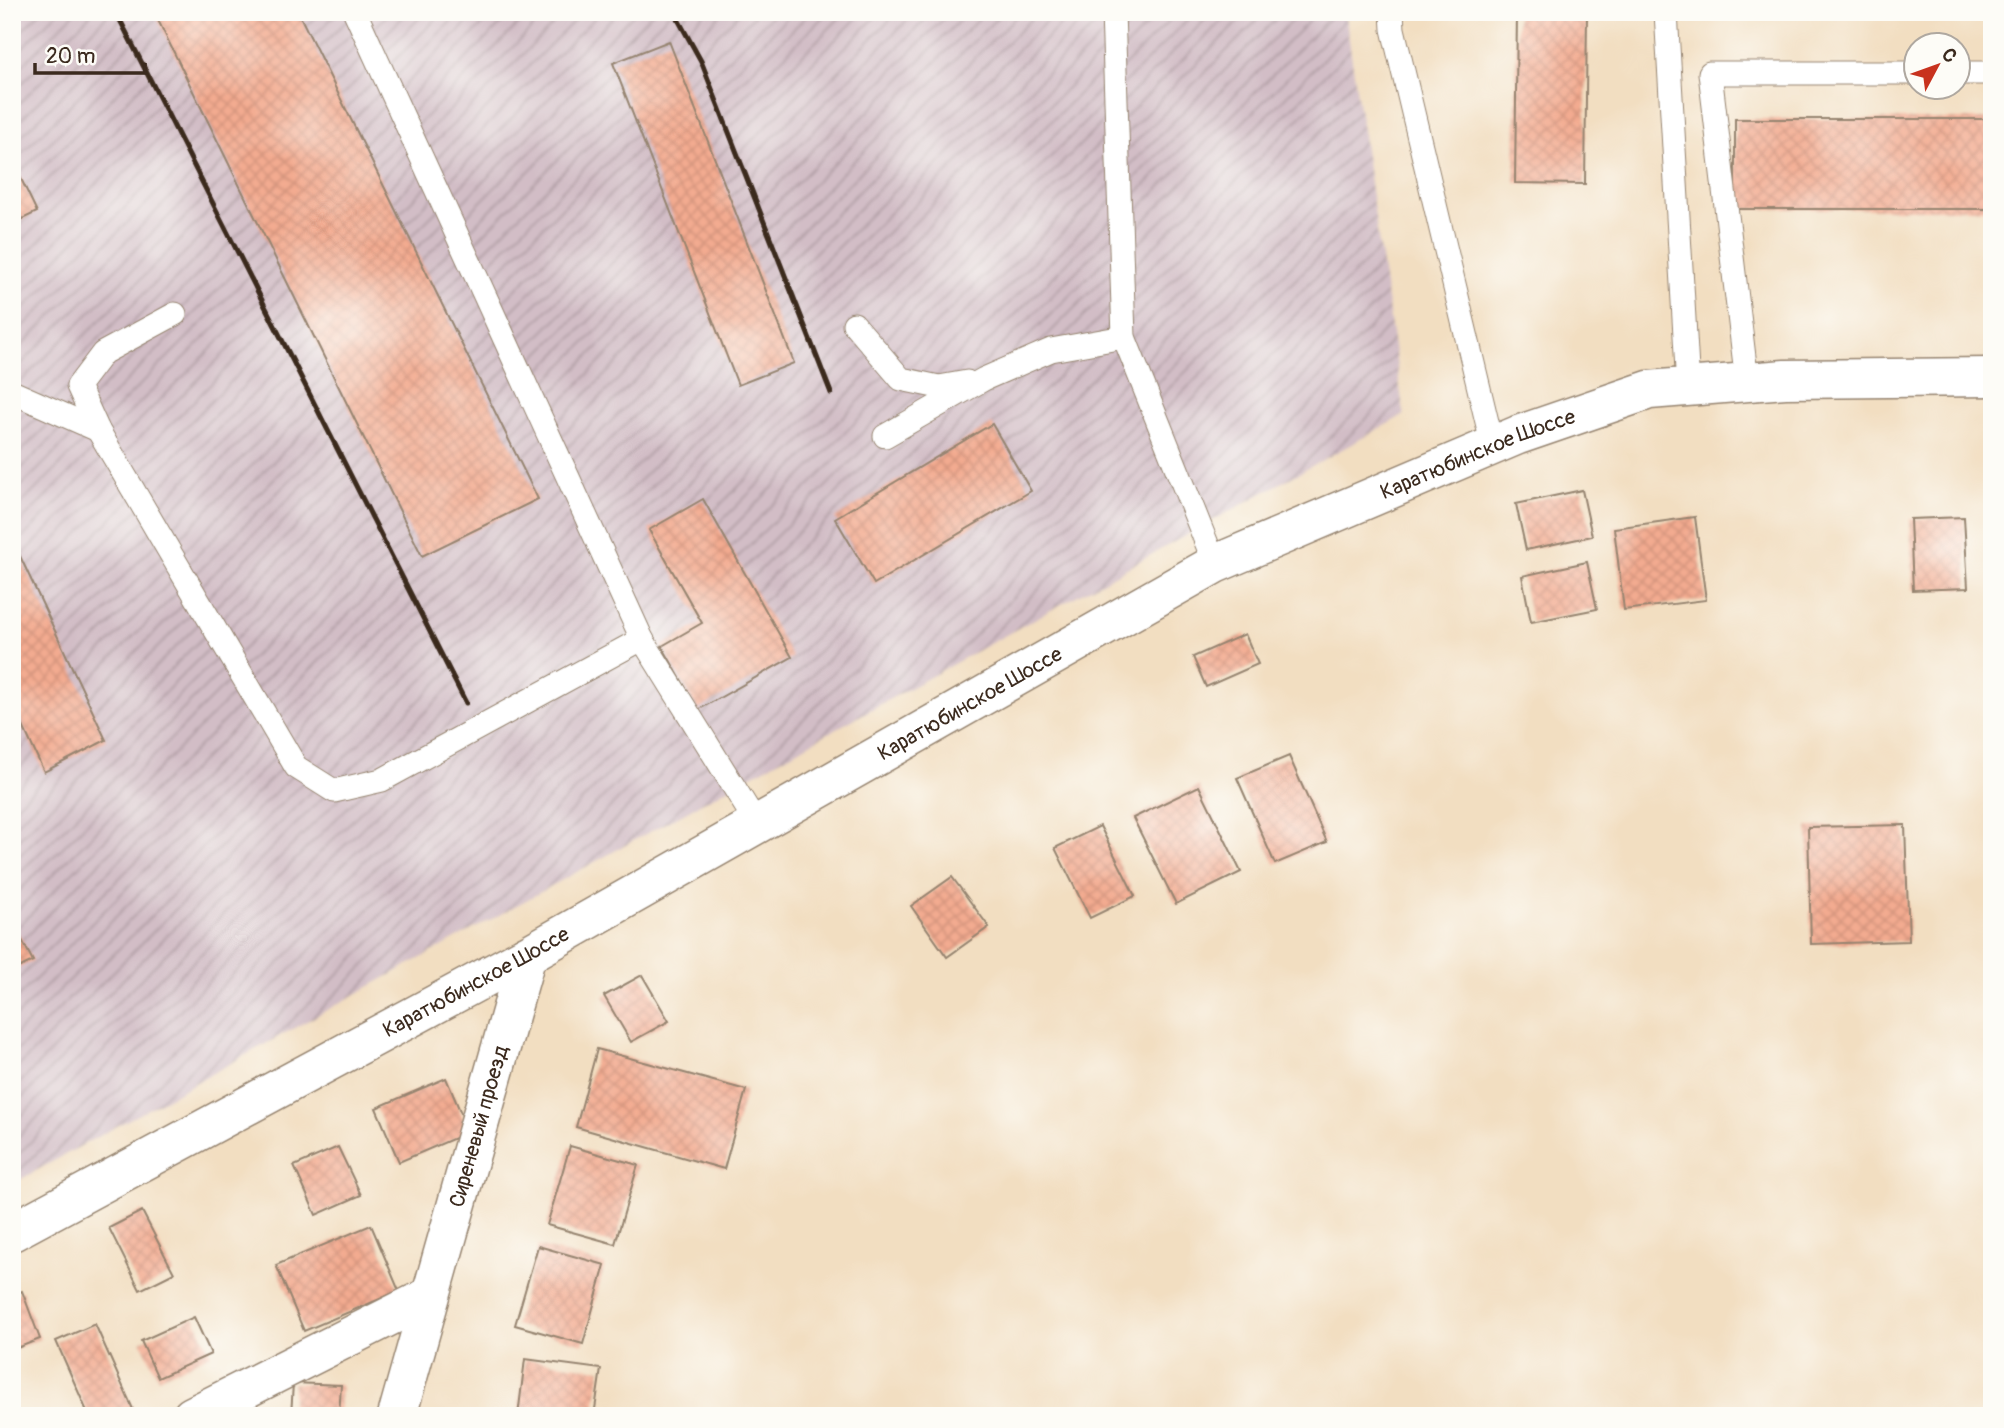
<svg xmlns="http://www.w3.org/2000/svg" width="2004" height="1428" font-family="Pangolin,sans-serif">
  <style>
    .industrial { fill: url(#industrial-furrows) }
    .building { fill: url(#building-cross-hatch) }
    .lines { fill: none; stroke-linecap: round; stroke-linejoin: round }
    .lane-casing { stroke: #968470; stroke-width: 25 }
    .street-casing { stroke: #968470; stroke-width: 41 }
    .lane { stroke: #fff; stroke-width: 23 }
    .street { stroke: #fff; stroke-width: 38 }
    .rail { stroke: #3b2a1e; stroke-width: 5 }
    .labels { text-anchor: middle; dominant-baseline: central; stroke-width: 7; stroke-linejoin: round; paint-order: stroke }
    .street-label { font-size: 21px; fill: #3b2a1e; stroke: #fdfcf7 }
  </style>
  <defs>
    <pattern id="industrial-furrows" width="10" height="10" patternUnits="userSpaceOnUse" patternTransform="scale(1.75)"><rect width="10" height="10" fill="#d2bdc6"/><path d="M-1 1l2-2M0 10L10 0M9 11l2-2" fill="none" stroke="#ac9aa0"/></pattern>
    <pattern id="building-cross-hatch" width="8" height="8" patternUnits="userSpaceOnUse" patternTransform="scale(1.75)"><rect width="8" height="8" fill="#f3ab90"/><path d="M0 0l8 8M0 8l8-8" fill="none" stroke="#d1937c"/></pattern>
  </defs>
  <rect width="100%" height="100%" fill="#fdfcf7"/>
  <filter id="ink" filterUnits="userSpaceOnUse"><feTurbulence type="fractalNoise" baseFrequency=".0143" numOctaves="2"/><feDisplacementMap in="SourceGraphic" scale="14" xChannelSelector="R" yChannelSelector="G"/><feConvolveMatrix kernelMatrix="1 2 1 2 8 2 1 2 1" color-interpolation-filters="sRGB"/></filter>
  <filter id="wash" filterUnits="userSpaceOnUse"><feTurbulence type="fractalNoise" baseFrequency=".00686" numOctaves="4" result="noise"/><feDisplacementMap in="SourceGraphic" scale="28" xChannelSelector="R" yChannelSelector="G"/><feGaussianBlur stdDeviation="1.57" result="paint"/><feColorMatrix in="noise" values="0 0 0 0 0 0 0 0 0 0 0 0 0 0 0 0 0 1.4 0 .05"/><feComposite in="paint" operator="in"/></filter>
  <g filter="url(#wash)">
    <rect width="100%" height="100%" fill="#f2dec1"/>
    <path class="industrial" d="M12 12H1345L1404 415 12 1184Z"/>
    <g id="blocks">
      <g class="building">
        <path d="M154 12H298L538 499 422 556Z"/>
        <path d="M1517 12H1587L1585 184 1515 183Z"/>
        <path d="M669 41 794 363 738 385 613 63Z"/>
        <rect x="1735" y="119" width="257" height="90"/>
        <path d="M12 160 37 212 12 224Z"/>
        <path d="M992 424 1031 491 874 584 835 518Z"/>
        <path d="M1582 490 1592 536 1526 550 1516 504Z"/>
        <path d="M703 499 792 657 698 710 662 646 702 623 649 530Z"/>
        <path d="M1695 517 1706 600 1624 610 1614 528Z"/>
        <path d="M1964 517 1968 588 1913 590 1910 519Z"/>
        <path d="M12 539 106 740 44 772 12 702Z"/>
        <path d="M1587 562 1597 609 1531 622 1522 576Z"/>
        <path d="M1245 634 1258 664 1206 687 1193 657Z"/>
        <path d="M1289 756 1327 842 1275 864 1237 778Z"/>
        <path d="M1199 786 1241 872 1176 904 1133 818Z"/>
        <path d="M1905 825 1909 941 1811 944 1808 827Z"/>
        <path d="M1100 826 1135 896 1090 918 1055 848Z"/>
        <path d="M952 877 989 927 947 957 911 906Z"/>
        <path d="M12 921 33 961 12 971Z"/>
        <path d="M642 975 669 1021 631 1042 604 996Z"/>
        <path d="M597 1049 746 1090 724 1169 576 1127Z"/>
        <path d="M446 1078 469 1132 399 1162 376 1108Z"/>
        <path d="M570 1146 638 1165 615 1244 547 1225Z"/>
        <path d="M338 1147 361 1195 316 1215 294 1166Z"/>
        <path d="M142 1211 174 1273 140 1290 109 1228Z"/>
        <path d="M371 1225 399 1291 304 1331 276 1265Z"/>
        <path d="M538 1246 605 1265 583 1344 515 1325Z"/>
        <path d="M22 1291 40 1339 12 1350V1295Z"/>
        <path d="M194 1317 211 1354 158 1378 141 1341Z"/>
        <path d="M95 1324 136 1416H89L56 1341Z"/>
        <path d="M525 1359 601 1369 594 1416H518Z"/>
        <path d="M293 1383 341 1385 339 1416H291Z"/>
      </g>
    </g>
  </g>
  <g filter="url(#ink)">
    <use href="#blocks" fill-opacity="0" stroke="#968470" stroke-width="2"/>
    <g class="lines">
      <defs>
        <g id="lane">
          <path d="M355 12 642 639 757 824"/>
          <path d="M1113 12 1124 337 1215 564"/>
          <path d="M1392 12 1393 29 1493 447"/>
          <path d="M1666 12 1688 387"/>
          <path d="M1958 73H1992"/>
          <path d="M175 314 103 353 78 386 98 430 296 767 334 791 382 780 642 639"/>
          <path d="M854 324 901 379 939 387 967 382"/>
          <path d="M1747 382 1710 73H1916"/>
          <path d="M12 392 98 430"/>
          <path d="M885 436 984 379 1051 350 1124 337"/>
        </g>
        <g id="street">
          <path id="s1" d="M12 1232 527 955 1215 564 1518 435 1649 390 1785 379 1992 377"/>
          <path d="M192 1416 430 1296"/>
          <path id="s2" d="M397 1416 527 955"/>
        </g>
      </defs>
      <use href="#lane" class="lane-casing"/>
      <use href="#street" class="street-casing"/>
      <use href="#lane" class="lane"/>
      <use href="#street" class="street"/>
      <g class="rail">
        <path d="M116 12 466 703"/>
        <path d="M674 12 701 61 831 393"/>
      </g>
    </g>
  </g>
  <g class="labels">
    <g class="street-label">
      <text stroke="none"><textPath href="#s1" startOffset="1661">Каратюбинское Шоссе</textPath></text>
      <text stroke="none"><textPath href="#s1" startOffset="1094">Каратюбинское Шоссе</textPath></text>
      <text stroke="none"><textPath href="#s1" startOffset="527">Каратюбинское Шоссе</textPath></text>
      <text stroke="none"><textPath href="#s2" startOffset="301">Сиреневый проезд</textPath></text>
    </g>
  </g>
  <rect width="2004" height="1428" fill="none" stroke="#fdfcf7" stroke-width="42"/>
  <g transform="translate(1937 66) rotate(49)"><circle r="33" fill="#fdfcf7" stroke="#afa8a0" stroke-width="2"/>
  <path d="M0-5L12 26L0 18L-12 26Z" fill="#c8321e"/>
  <text y="-10" font-size="19" font-weight="bold" text-anchor="middle" fill="#3b2a1e">С</text>
  </g>
  <path d="M35 63v10h110v-10" fill="none" stroke="#3b2a1e" stroke-width="3.5"/>
  <text x="46" y="63" font-size="21" fill="#3b2a1e" stroke="#fdfcf7" stroke-width="5" paint-order="stroke">20 m</text>
</svg>
